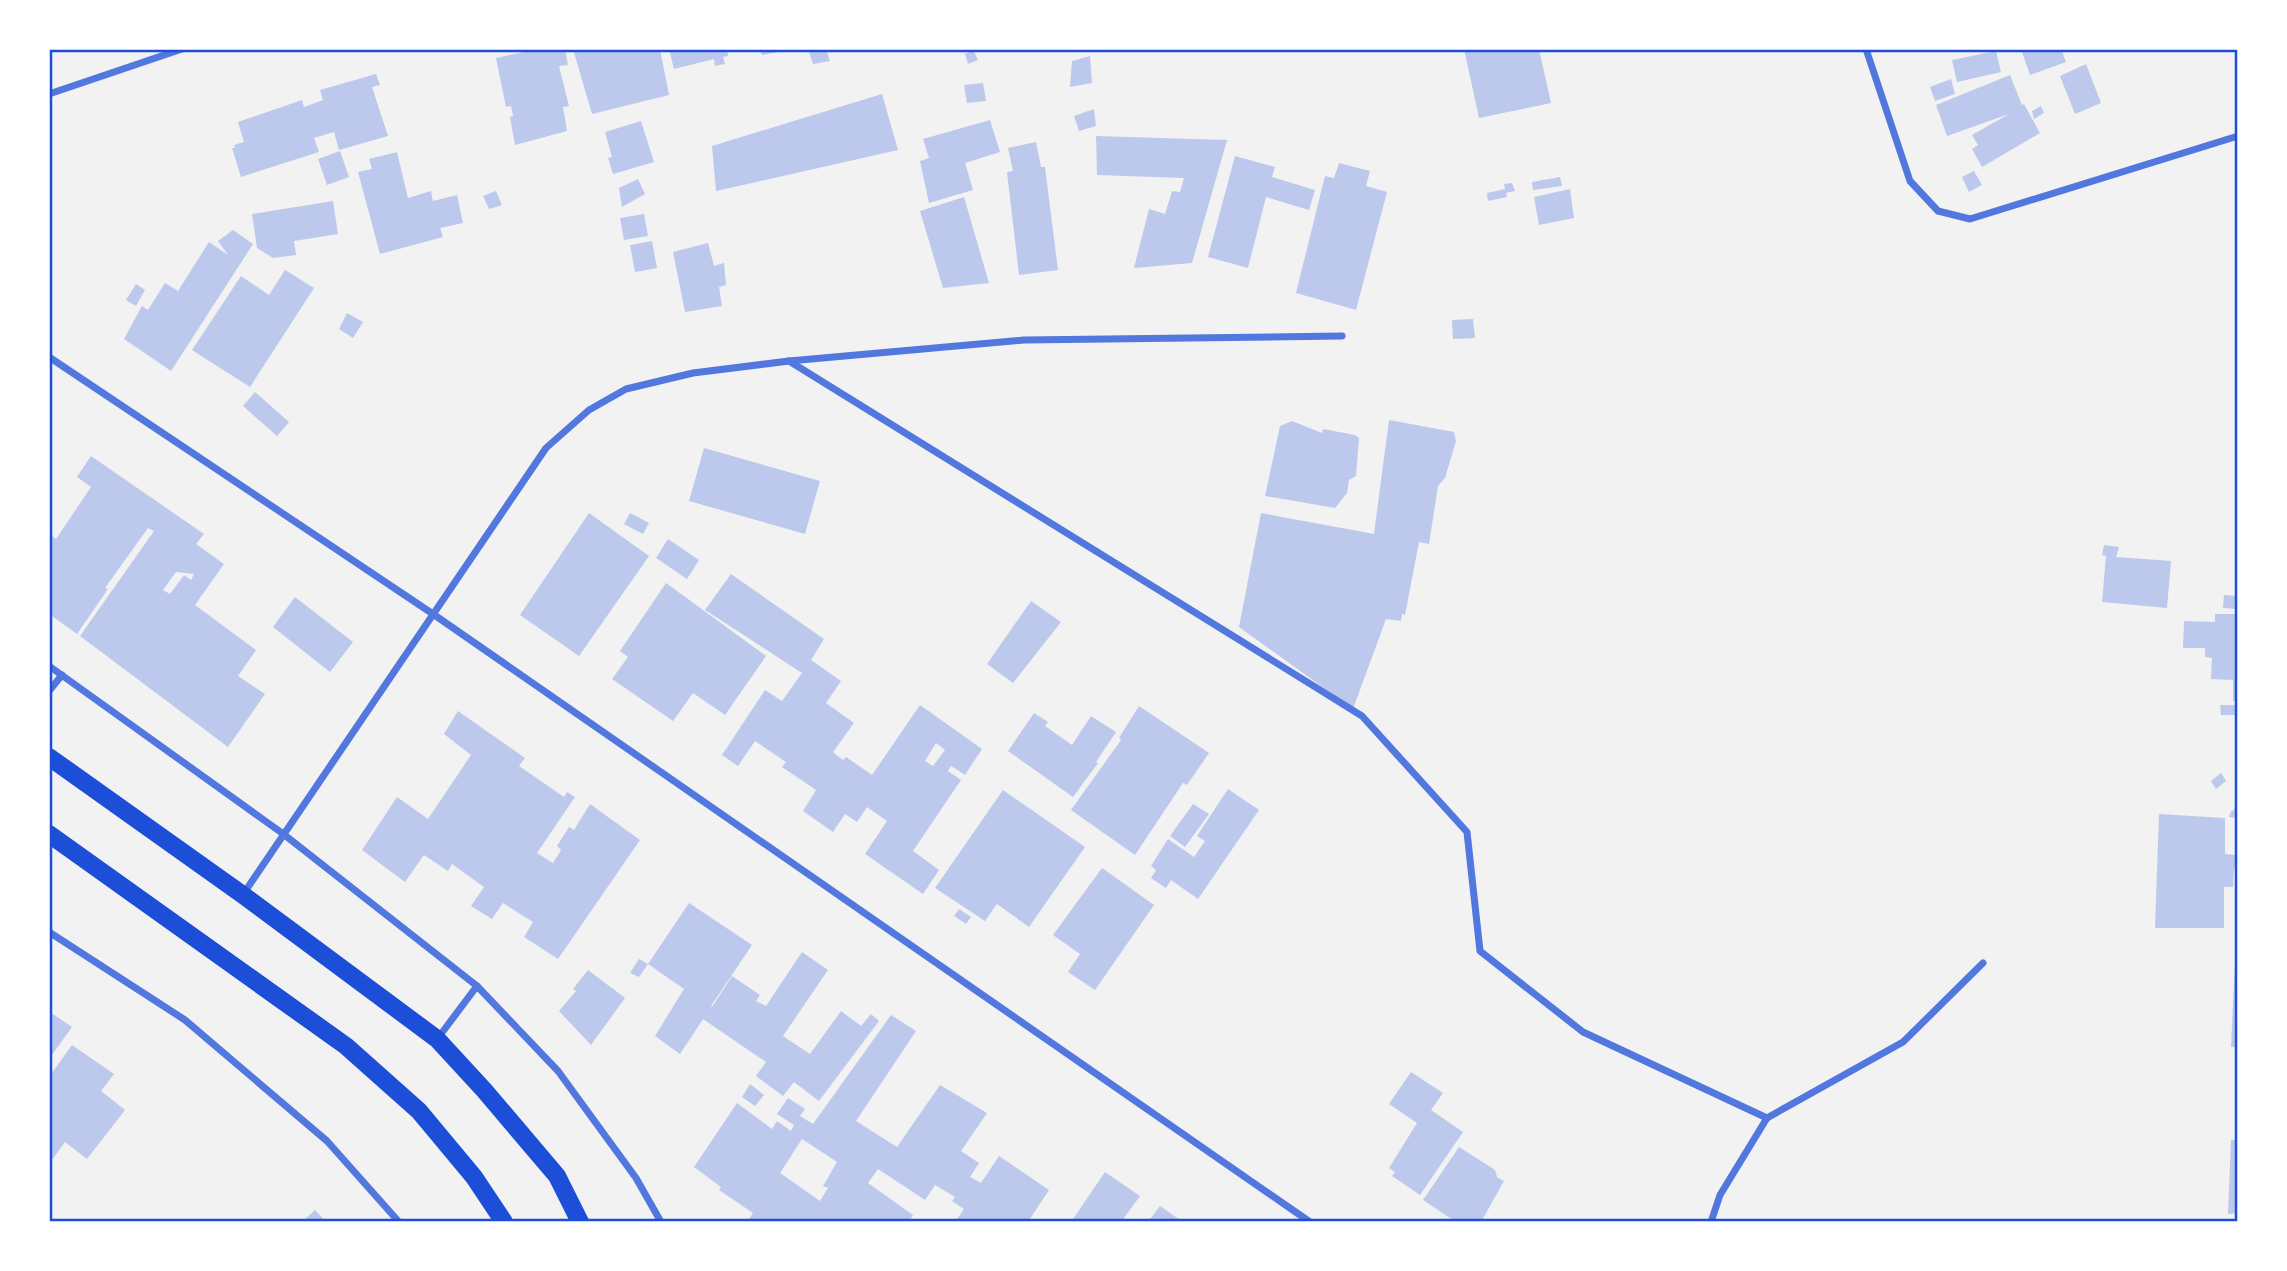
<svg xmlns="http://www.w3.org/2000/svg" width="2287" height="1271" font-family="'Titillium Web',sans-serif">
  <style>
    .building { fill: #bdc9ec; fill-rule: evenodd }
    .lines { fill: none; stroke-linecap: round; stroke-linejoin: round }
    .minor { stroke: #5277de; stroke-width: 7 }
    .primary { stroke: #1d4ed8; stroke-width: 18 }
    .neatline { fill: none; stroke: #1d4ed8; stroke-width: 2.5 }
  </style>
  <rect width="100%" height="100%" fill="#f2f2f2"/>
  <g class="building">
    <path d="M538 49H565L568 65 559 66 569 106 563 107 567 131 515 145 510 117 513 116 511 106 506 107 496 58Z"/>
    <path d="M573 49H660L669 95 592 114Z"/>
    <path d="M669 49H727L728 56 723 57 725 64 715 66 714 59 674 69Z"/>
    <path d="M760 49H778L779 52 762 55Z"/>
    <path d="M808 49H826L830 61 813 64Z"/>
    <path d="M1464 49H1539L1551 103 1479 118Z"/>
    <path d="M2021 49H2061L2066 62 2030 75Z"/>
    <path d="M973 50 978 60 968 64 965 54Z"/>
    <path d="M1996 51 2001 72 1957 82 1952 60Z"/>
    <path d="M1090 56 1092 83 1070 87 1072 61Z"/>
    <path d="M2086 64 2101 103 2075 114 2060 76Z"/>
    <path d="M376 74 380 85 372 87 388 136 339 150 334 132 314 138 319 152 241 177 232 148H235L234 145 244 142 238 122 302 100 304 107 323 100 320 90Z"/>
    <path d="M2010 75 2022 105 2024 104 2040 133 1982 167 1972 149 1978 145 1972 135 2009 114 1947 136 1936 105Z"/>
    <path d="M1951 79 1955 94 1935 101 1930 87Z"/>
    <path d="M983 83 986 101 967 103 964 85Z"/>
    <path d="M882 94 898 150 716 191 712 146Z"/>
    <path d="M2041 106 2044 113 2034 119 2032 111Z"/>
    <path d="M1094 109 1096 126 1079 131 1074 116Z"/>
    <path d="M990 120 1000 152 965 163 973 190 929 203 920 161 929 158 923 139Z"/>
    <path d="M641 121 654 162 613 174 608 158 612 157 605 132Z"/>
    <path d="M1096 136 1227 140 1192 263 1134 268 1149 209 1165 214 1172 191 1180 192 1184 178 1097 175Z"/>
    <path d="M1036 142 1041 167H1045L1058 270 1019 275 1007 172 1013 171 1008 148Z"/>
    <path d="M340 151 349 177 327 185 318 159Z"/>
    <path d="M397 152 408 198 431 191 433 201 457 195 463 223 440 228 443 237 380 254 358 172 372 169 369 159Z"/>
    <path d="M1235 156 1275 167 1272 177 1315 190 1309 210 1266 197 1248 268 1208 257Z"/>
    <path d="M1339 163 1370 171 1366 186 1387 192 1356 310 1296 293 1325 176 1334 178Z"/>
    <path d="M1974 171 1982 185 1969 192 1962 177Z"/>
    <path d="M1560 177 1562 186 1533 190 1532 182Z"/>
    <path d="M638 179 645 194 622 207 619 188Z"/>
    <path d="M1512 183 1515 191 1506 193 1507 197 1488 201 1487 193 1505 189 1504 184Z"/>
    <path d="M1570 189 1574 218 1539 225 1534 197Z"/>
    <path d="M496 191 502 205 489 209 483 196Z"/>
    <path d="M964 197 989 283 943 288 920 211Z"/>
    <path d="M333 201 338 234 294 241 296 255 273 258 257 248 252 214Z"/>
    <path d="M644 214 648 236 624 240 620 218Z"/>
    <path d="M233 230 253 244 171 371 124 339 142 306 148 310 165 283 178 291 209 242 228 255 218 241Z"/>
    <path d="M652 241 657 268 635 272 630 245Z"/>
    <path d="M708 243 714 266 724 263 726 285 719 287 722 306 685 312 673 252Z"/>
    <path d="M285 270 314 288 250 387 192 350 241 276 269 295Z"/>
    <path d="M136 284 145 290 136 306 126 300Z"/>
    <path d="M347 313 363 322 353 338 339 329Z"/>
    <path d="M1473 319 1475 338 1453 339 1452 320Z"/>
    <path d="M255 392 289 422 277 436 243 406Z"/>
    <path d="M1389 420 1454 432 1456 441 1445 478 1438 486 1429 544 1419 542 1405 615 1402 614 1401 621 1386 619 1353 709 1239 627 1261 513 1374 534Z"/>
    <path d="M1292 421 1322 433 1323 429 1355 435 1359 438 1356 476 1349 480 1347 493 1335 508 1265 496 1280 426Z"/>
    <path d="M704 448 820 481 805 534 689 501Z"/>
    <path d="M91 456 204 534 196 544 224 564 195 605 256 650 238 676 265 694 228 747 80 636 154 531 148 528 105 588 108 589 77 634 49 614V534L56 539 91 487 77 477ZM176 572 194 574 191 580 184 575 170 594 163 590Z"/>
    <path d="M589 513 649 556 579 656 520 615Z"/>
    <path d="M630 513 649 523 643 534 624 524Z"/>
    <path d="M668 539 699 560 687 579 656 558Z"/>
    <path d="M2104 545 2119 547 2116 557 2171 561 2167 608 2102 602 2106 556 2102 555Z"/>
    <path d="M731 574 824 639 811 660 841 681 826 703 854 723 833 752 843 760 846 757 872 775 920 705 982 749 965 775 951 766 948 771 961 780 913 851 939 870 923 894 865 854 887 821 867 807 857 822 845 814 833 832 803 811 816 790 782 767 786 762 755 741 738 766 722 755 765 690 782 701 802 673 705 610ZM936 743 945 750 933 766 925 761Z"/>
    <path d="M666 583 766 656 725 715 693 693 673 721 612 679 628 657 620 651Z"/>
    <path d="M2224 595 2238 596V609L2223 608Z"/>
    <path d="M295 597 353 642 330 672 273 627Z"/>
    <path d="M1031 601 1061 622 1013 683 987 664Z"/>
    <path d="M2215 614H2238V701H2233V680L2211 679 2212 658 2205 657V648H2183L2184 621 2215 622Z"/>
    <path d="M2220 705H2238V715H2221Z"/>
    <path d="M1139 706 1209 753 1187 785 1183 783 1135 855 1071 810 1121 740 1119 738Z"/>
    <path d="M458 711 525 758 519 766 564 797 567 792 575 797 537 853 553 863 561 850 557 846 569 827 574 830 590 804 640 840 558 959 524 937 533 922 503 903 492 919 471 906 484 887 452 864 448 871 424 855 405 882 362 850 397 797 428 819 471 755 444 734Z"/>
    <path d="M1034 713 1048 722 1045 726 1072 745 1091 716 1116 732 1096 762 1098 763 1073 797 1008 751Z"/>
    <path d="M2221 773 2226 781 2216 789 2211 781Z"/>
    <path d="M1228 789 1259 810 1198 899 1171 880 1166 888 1151 878 1156 870 1151 866 1168 839 1194 857 1205 841 1197 836Z"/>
    <path d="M1003 790 1085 847 1029 927 997 904 985 921 935 888Z"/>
    <path d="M2237 792 2238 793V818L2229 817 2231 811 2234 810Z"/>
    <path d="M1193 804 1209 814 1185 847 1170 836Z"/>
    <path d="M2159 814 2225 818V854L2236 855V849H2238V868H2234L2233 887H2224V928H2155Z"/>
    <path d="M1102 868 1154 905 1095 990 1068 972 1080 954 1053 935Z"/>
    <path d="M2236 896H2238V927H2235Z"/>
    <path d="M689 903 752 945 711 1006 712 1007 732 976 760 995 756 1001 766 1006 802 952 828 970 783 1036 810 1054 841 1011 861 1026 871 1014 879 1021 819 1101 794 1082 783 1096 756 1076 766 1062 703 1019 680 1054 655 1036 684 989 648 964 639 977 630 973 639 959 648 964Z"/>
    <path d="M959 909 971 917 966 924 954 916Z"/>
    <path d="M2235 961H2238V1047H2231Z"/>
    <path d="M588 970 625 998 591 1045 559 1011 576 991 573 989Z"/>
    <path d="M53 1014 72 1027 49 1059V1021Z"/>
    <path d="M891 1015 916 1031 856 1121 897 1147 940 1085 987 1113 961 1151 979 1163 970 1177 981 1183 999 1156 1049 1190 1028 1222H955L964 1209 952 1201 955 1197 935 1185 925 1200 878 1169 868 1183 913 1215 909 1222H747L753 1213 719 1190 721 1187 694 1167 737 1103 772 1129 777 1121 791 1131 794 1125 777 1114 788 1098 805 1109 800 1116 813 1124ZM802 1139 837 1162 823 1186 828 1188 820 1201 780 1173Z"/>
    <path d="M72 1045 114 1074 101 1091 125 1110 87 1159 65 1142 49 1164V1077Z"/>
    <path d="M1411 1072 1443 1093 1431 1110 1463 1132 1420 1195 1392 1176 1395 1172 1389 1168 1417 1123 1389 1104Z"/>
    <path d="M750 1084 764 1095 755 1106 742 1097Z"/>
    <path d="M2231 1140H2238V1213L2228 1214Z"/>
    <path d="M1459 1147 1495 1170 1497 1177 1504 1181 1481 1222H1456L1423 1200Z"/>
    <path d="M1105 1172 1140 1196 1121 1222H1071Z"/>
    <path d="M1160 1206 1183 1222H1148Z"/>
    <path d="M315 1210 326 1222H302Z"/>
  </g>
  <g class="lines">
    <g class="minor">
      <path d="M1866 49 1910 181 1938 211 1970 219 2238 136"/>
      <path d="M49 94 182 49"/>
      <path d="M49 357 433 614 1310 1222"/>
      <path d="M789 361 1362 716 1467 832 1480 951 1583 1032 1767 1118 1903 1042 1983 963"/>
      <path d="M49 666 282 833 477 986 558 1071 636 1178 661 1222"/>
      <path d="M49 691 62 675"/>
      <path d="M244 893 546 448 589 410 626 389 693 373 789 361 1024 340 1342 336"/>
      <path d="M49 932 185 1020 327 1141 399 1222"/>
      <path d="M438 1038 477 986"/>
      <path d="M1711 1222 1720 1195 1767 1118"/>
    </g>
    <g class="primary">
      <path d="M49 757 243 895 437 1039 484 1090 557 1176 580 1222"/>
      <path d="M49 834 346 1046 419 1111 474 1177 504 1222"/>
    </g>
  </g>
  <rect width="2287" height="1271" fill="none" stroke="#ffffff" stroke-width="102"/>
  <rect x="51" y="51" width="2185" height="1169" class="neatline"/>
</svg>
